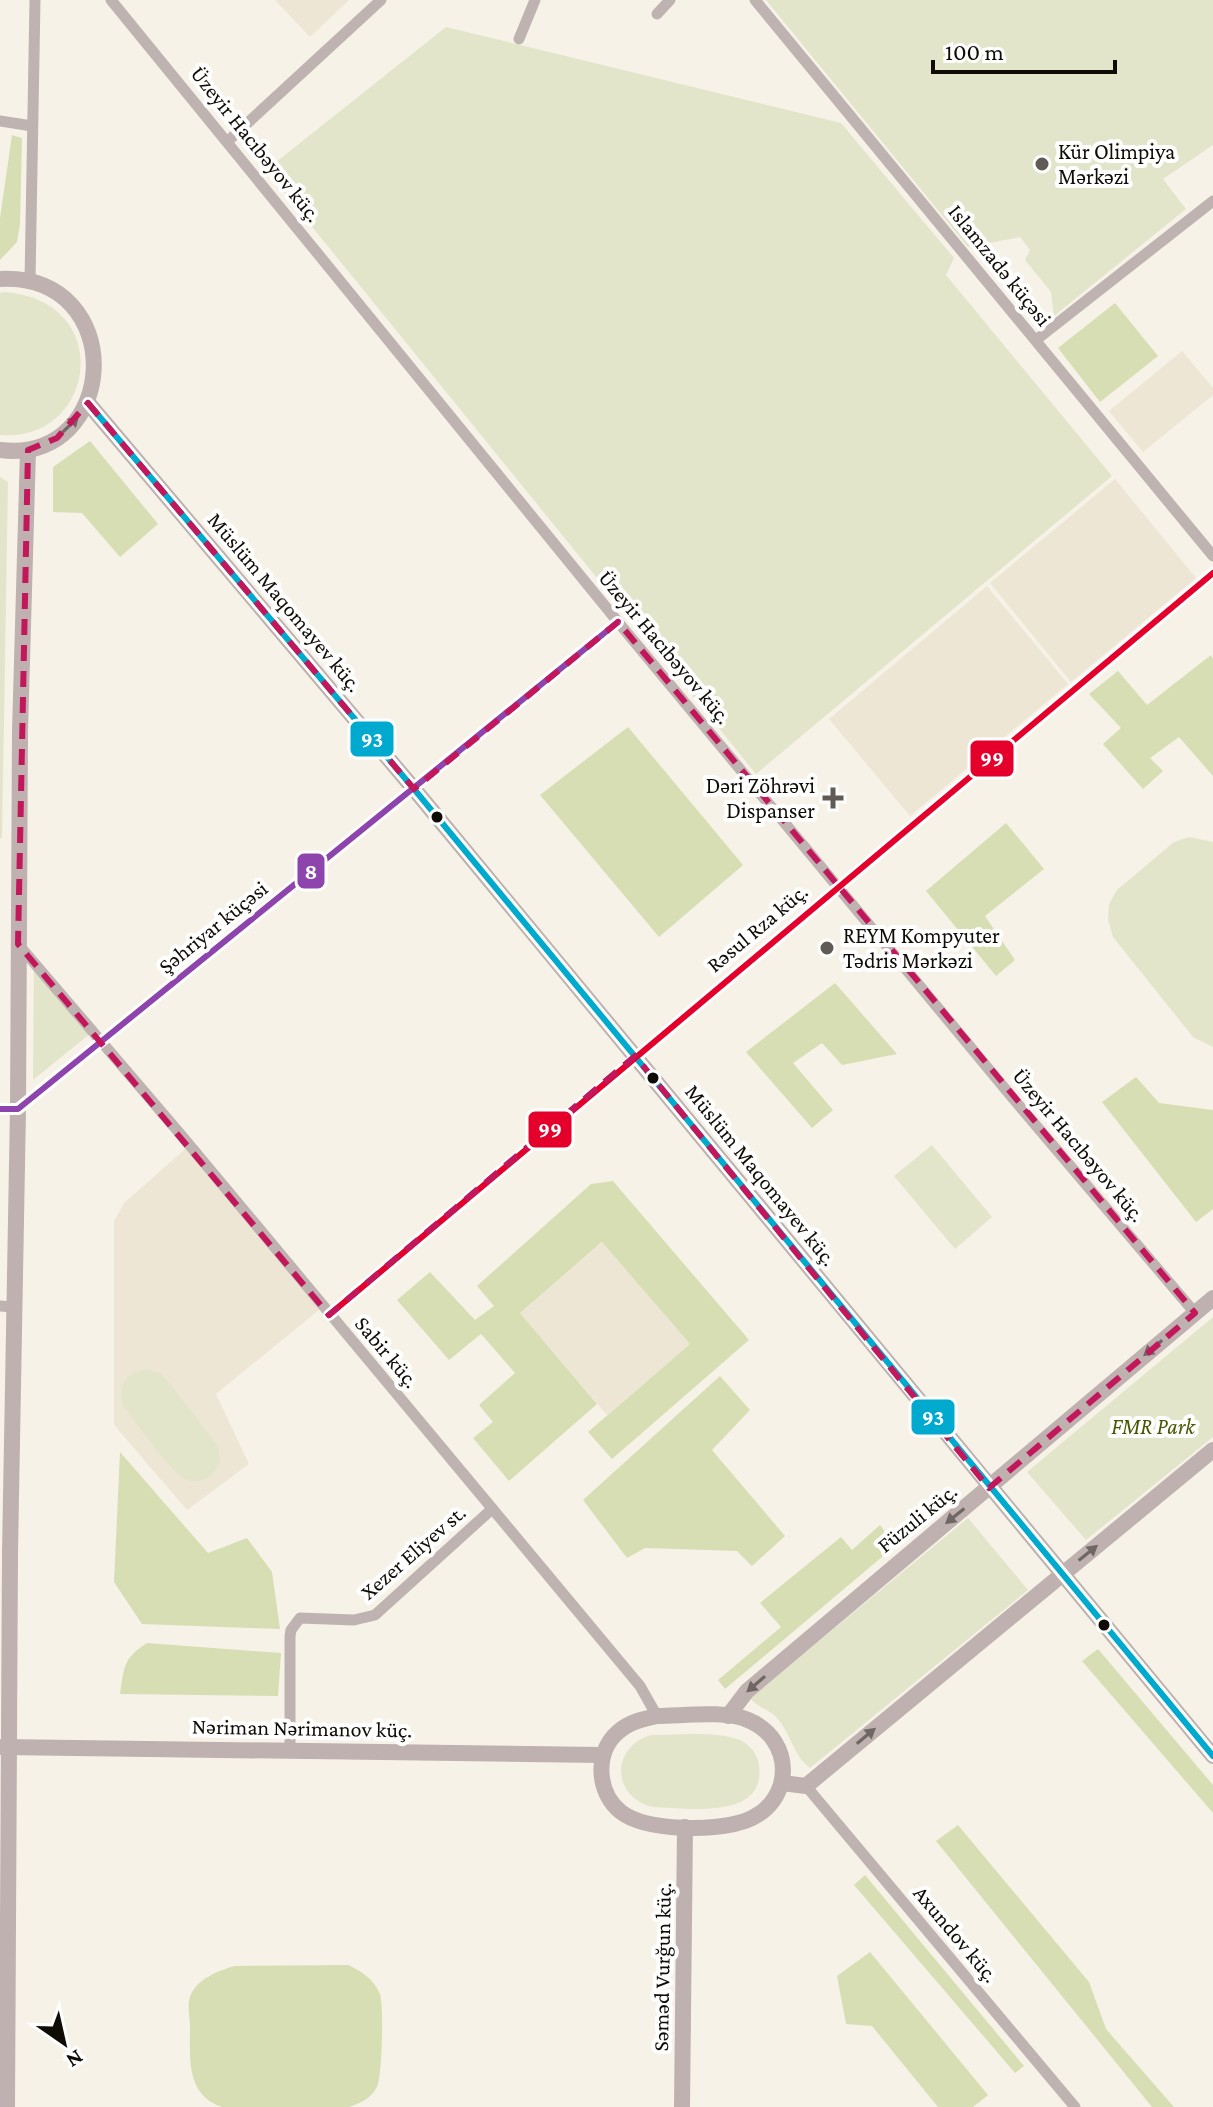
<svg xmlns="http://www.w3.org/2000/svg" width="1213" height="2107" font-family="'Crimson Pro',serif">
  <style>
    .education { fill: #ede6d5 }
    .green { fill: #e3e5ca }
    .forest { fill: #d8deb3 }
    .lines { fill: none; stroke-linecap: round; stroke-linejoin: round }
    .street { stroke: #bfb3b2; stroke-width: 11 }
    .secondary { stroke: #beb1b0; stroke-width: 16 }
    .bus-1-casing { stroke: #fff; stroke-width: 12 }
    .bus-2-casing { stroke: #fff; stroke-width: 12 }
    .bus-3-casing { stroke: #fff; stroke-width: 12 }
    .bus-1 { stroke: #00a9ce; stroke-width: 6 }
    .bus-2 { stroke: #e4002b; stroke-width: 6 }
    .bus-3 { stroke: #8e44ad; stroke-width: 6 }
    .oneway { fill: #6f6764 }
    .marked { fill: none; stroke: #c2185b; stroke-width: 6; stroke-dasharray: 16 10; stroke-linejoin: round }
    .poi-dot { fill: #605c55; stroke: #fff; stroke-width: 3 }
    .bus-dot { fill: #0f0c06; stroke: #fff; stroke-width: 3 }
    .labels { text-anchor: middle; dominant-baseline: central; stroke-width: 8; stroke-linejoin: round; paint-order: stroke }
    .street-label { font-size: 22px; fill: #0f0c06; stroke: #fff }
    .poi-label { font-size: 22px; fill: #0f0c06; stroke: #fff; text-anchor: start }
    .park-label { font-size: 22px; font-style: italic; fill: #495501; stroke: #fff }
    .line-badge { stroke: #fff; stroke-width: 3 }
    .badge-label { font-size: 22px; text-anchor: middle; font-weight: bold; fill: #fff }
  </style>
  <rect width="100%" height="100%" fill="#f7f2e7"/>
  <g class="education">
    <path d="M275 0H349L310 37Z"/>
    <path d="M1182 351 1213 388V395L1143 452 1109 411Z"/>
    <path d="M1115 479 1196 578 1071 682 990 583Z"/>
    <path d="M987 586 1068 684 910 816 829 719Z"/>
    <path d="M191 1144 325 1305 216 1394 249 1464 187 1510 114 1425V1221L124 1203Z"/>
    <path d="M603 1242 690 1344 607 1415 520 1313Z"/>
  </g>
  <g class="green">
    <path d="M766 0H1213V145L1163 179 1186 209 1054 316 1051 292 1025 260 1030 250 1020 237 968 247Z"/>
    <path d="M446 27 841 123 954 258 946 275 1112 476 756 774 266 170Z"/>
    <path d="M4 292C117 300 96 443 0 435V293Z"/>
    <path d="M0 477 8 482 2 838H0Z"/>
    <path d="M1189 837 1213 842V1047L1193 1037 1113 937 1108 920 1109 904 1117 890 1174 842Z"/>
    <path d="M34 956 97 1028 33 1080Z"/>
    <path d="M932 1145 992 1217 955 1249 894 1176Z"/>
    <path d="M1213 1317V1437L1086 1540 1027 1472Z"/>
    <path d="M145 1369 160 1373 166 1379 218 1446 220 1462C214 1476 200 1486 185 1479 171 1472 135 1422 124 1407 117 1388 124 1373 145 1369Z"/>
    <path d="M968 1518 1028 1590 810 1768C793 1755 791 1734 777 1718 769 1709 758 1708 750 1698Z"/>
    <path d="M651 1735C676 1735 714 1731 737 1739 748 1742 758 1754 759 1765 767 1821 686 1808 652 1807 611 1796 611 1747 651 1735Z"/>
  </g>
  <g class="forest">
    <path d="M12 135 22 138 20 224 17 242 0 260V218Z"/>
    <path d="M1115 303 1158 356 1100 402 1058 348Z"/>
    <path d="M90 441 158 524 120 557 82 513 53 512V467Z"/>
    <path d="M1211 655 1213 659V776L1179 737 1150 758 1163 771 1143 789 1103 744 1121 728 1089 694 1118 671 1147 705Z"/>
    <path d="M628 727 743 865 659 937 540 795Z"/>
    <path d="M1006 823 1044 869 985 916 1015 960 996 976 926 891Z"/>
    <path d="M835 983 897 1054 842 1065 822 1043 793 1063 833 1110 812 1128 746 1052Z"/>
    <path d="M1136 1077 1159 1103 1213 1110V1209L1196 1222 1102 1102Z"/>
    <path d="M613 1181 749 1340 612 1459 588 1432 690 1344 602 1242 520 1313 597 1404 509 1481 473 1438 493 1422 479 1405 515 1373 481 1334 449 1360 397 1300 430 1272 475 1320 494 1306 477 1286 591 1184Z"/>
    <path d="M720 1376 750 1410 712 1450 785 1536 752 1566 737 1551 645 1548 627 1558 583 1500Z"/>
    <path d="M120 1452 208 1553 247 1538 272 1572 280 1629 142 1624 114 1582Z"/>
    <path d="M880 1525 895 1546 725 1689 718 1680 781 1627 760 1603 841 1537 852 1550Z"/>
    <path d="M147 1643 281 1653 278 1696 120 1694C124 1668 123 1658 147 1643Z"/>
    <path d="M1098 1649 1213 1785V1813L1082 1661Z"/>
    <path d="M958 1825 1089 1982 1106 2029 1174 2107H1152L936 1841Z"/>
    <path d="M865 1875 1024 2066 1015 2073 854 1885Z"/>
    <path d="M870 1952 988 2095 973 2107H938L872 2026 846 2024 837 1976Z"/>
    <path d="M348 1965C361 1971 374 1979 380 1994 384 2007 382 2070 378 2084 374 2097 361 2103 349 2107H222C186 2095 190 2059 190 2028 190 2019 187 2005 190 1997 195 1980 219 1970 235 1966Z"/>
  </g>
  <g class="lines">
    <g class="street">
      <path d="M111 0 618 622 1011 1096 1195 1313"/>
      <path d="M755 0 1213 556"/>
      <path d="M657 14 670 0"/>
      <path d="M519 39 535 0"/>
      <path d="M0 121 32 126"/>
      <path d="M228 141 381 0"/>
      <path d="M30 281 35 0"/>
      <path d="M1036 340 1213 201"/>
      <path d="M18 944 182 1136 640 1686 657 1716"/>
      <path d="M0 1109H18L618 622"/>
      <path d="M0 1306 13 1307"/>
      <path d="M329 1315 1213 573"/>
      <path d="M290 1749V1636L291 1630 300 1618 354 1620 375 1615 492 1509"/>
      <path d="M806 1786 1075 2107"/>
    </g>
    <g class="secondary">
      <path d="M0 279C130 273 120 465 0 450"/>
      <path d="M88 403 414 789 1213 1756"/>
      <path d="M657 1716C682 1716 724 1710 748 1720 795 1739 795 1803 745 1821 716 1831 647 1832 621 1812 597 1793 594 1753 618 1732 629 1722 643 1719 657 1716Z"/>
      <path d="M728 1716 747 1691 1213 1298"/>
      <path d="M2 1747 603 1755"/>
      <path d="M782 1783 806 1786 1213 1450"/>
      <path d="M7 2107 10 1553 18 1109 20 731 28 450"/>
      <path d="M682 2107 685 1827"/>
    </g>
    <defs>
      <path id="bus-1" d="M88 403 414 789 1213 1756"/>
      <path id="bus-2" d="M329 1315 1213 573"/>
      <path id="bus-3" d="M0 1109H18L618 622"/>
    </defs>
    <use href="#bus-1" class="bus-1-casing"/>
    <use href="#bus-2" class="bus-2-casing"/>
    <use href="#bus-3" class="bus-3-casing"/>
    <use href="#bus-1" class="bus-1"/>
    <use href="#bus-2" class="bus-2"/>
    <use href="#bus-3" class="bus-3"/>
  </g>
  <defs><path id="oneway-solid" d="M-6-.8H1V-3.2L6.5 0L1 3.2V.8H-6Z" transform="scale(2)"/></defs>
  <g class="oneway">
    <use href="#oneway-solid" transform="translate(70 425) rotate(-45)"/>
    <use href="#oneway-solid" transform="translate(1153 1348) rotate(140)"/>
    <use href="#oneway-solid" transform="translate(955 1516) rotate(141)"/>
    <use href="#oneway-solid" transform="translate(1088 1553) rotate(-39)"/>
    <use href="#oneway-solid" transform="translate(756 1684) rotate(139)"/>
    <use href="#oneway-solid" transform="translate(866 1736) rotate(-40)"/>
  </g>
  <path class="marked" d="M88 403 414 789 618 622 1195 1313 989 1488 635 1056 329 1315 18 944 28 450 57 438Z"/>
  <g class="poi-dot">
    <circle cx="1042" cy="164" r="8"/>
    <path d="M829 786h8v8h8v8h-8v8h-8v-8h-8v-8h8z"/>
    <circle cx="827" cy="948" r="8"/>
  </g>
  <g class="bus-dot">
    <circle cx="437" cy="817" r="7"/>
    <circle cx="653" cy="1078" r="7"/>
    <circle cx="1104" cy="1625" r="7"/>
  </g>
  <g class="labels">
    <g class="street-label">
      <text transform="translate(256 144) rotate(51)">Üzeyir Hacıbəyov küç.</text>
      <text transform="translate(1000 265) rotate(51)">Islamzadə küçəsi</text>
      <text transform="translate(285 602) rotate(50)">Müslüm Maqomayev küç.</text>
      <text transform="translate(665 647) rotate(50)">Üzeyir Hacıbəyov küç.</text>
      <text transform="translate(213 927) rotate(-39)">Şəhriyar küçəsi</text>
      <text transform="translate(757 928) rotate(-40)">Rəsul Rza küç.</text>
      <text transform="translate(1079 1145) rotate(50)">Üzeyir Hacıbəyov küç.</text>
      <text transform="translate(761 1175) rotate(51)">Müslüm Maqomayev küç.</text>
      <text transform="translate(387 1352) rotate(50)">Sabir küç.</text>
      <text transform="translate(917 1518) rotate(-39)">Füzuli küç.</text>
      <text transform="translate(413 1552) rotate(-41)">Xezer Eliyev st.</text>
      <text transform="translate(302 1728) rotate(1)">Nəriman Nərimanov küç.</text>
      <text transform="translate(956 1934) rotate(50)">Axundov küç.</text>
      <text transform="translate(662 1967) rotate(-89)">Səməd Vurğun küç.</text>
    </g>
    <g class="poi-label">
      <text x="1058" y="151">Kür Olimpiya<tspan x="1058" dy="25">Mərkəzi</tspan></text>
      <text x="815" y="785" text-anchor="end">Dəri Zöhrəvi<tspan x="815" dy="25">Dispanser</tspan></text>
      <text x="843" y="935">REYM Kompyuter<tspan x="843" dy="25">Tədris Mərkəzi</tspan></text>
    </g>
    <g class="park-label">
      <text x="1153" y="1426">FMR Park</text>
    </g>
  </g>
  <g class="line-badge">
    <rect x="349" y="720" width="46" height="38" rx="8" fill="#00a9ce"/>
    <rect x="969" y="739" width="46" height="39" rx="8" fill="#e4002b"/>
    <rect x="296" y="852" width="30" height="38" rx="8" fill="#8e44ad"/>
    <rect x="527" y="1110" width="46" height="39" rx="8" fill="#e4002b"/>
    <rect x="910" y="1398" width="46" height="38" rx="8" fill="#00a9ce"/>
  </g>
  <g class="badge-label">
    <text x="372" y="747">93</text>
    <text x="992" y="766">99</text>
    <text x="311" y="879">8</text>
    <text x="550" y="1137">99</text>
    <text x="933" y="1425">93</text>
  </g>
  <g transform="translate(64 2043) rotate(146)" stroke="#ffffff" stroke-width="6" paint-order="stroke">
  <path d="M0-6L14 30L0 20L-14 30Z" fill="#0f0c06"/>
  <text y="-12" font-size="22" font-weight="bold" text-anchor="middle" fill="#0f0c06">N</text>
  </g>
  <path d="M933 60v12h182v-12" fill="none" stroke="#0f0c06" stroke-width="4"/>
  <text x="945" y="60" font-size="24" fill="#0f0c06" stroke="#ffffff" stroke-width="6" paint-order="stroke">100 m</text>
</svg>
